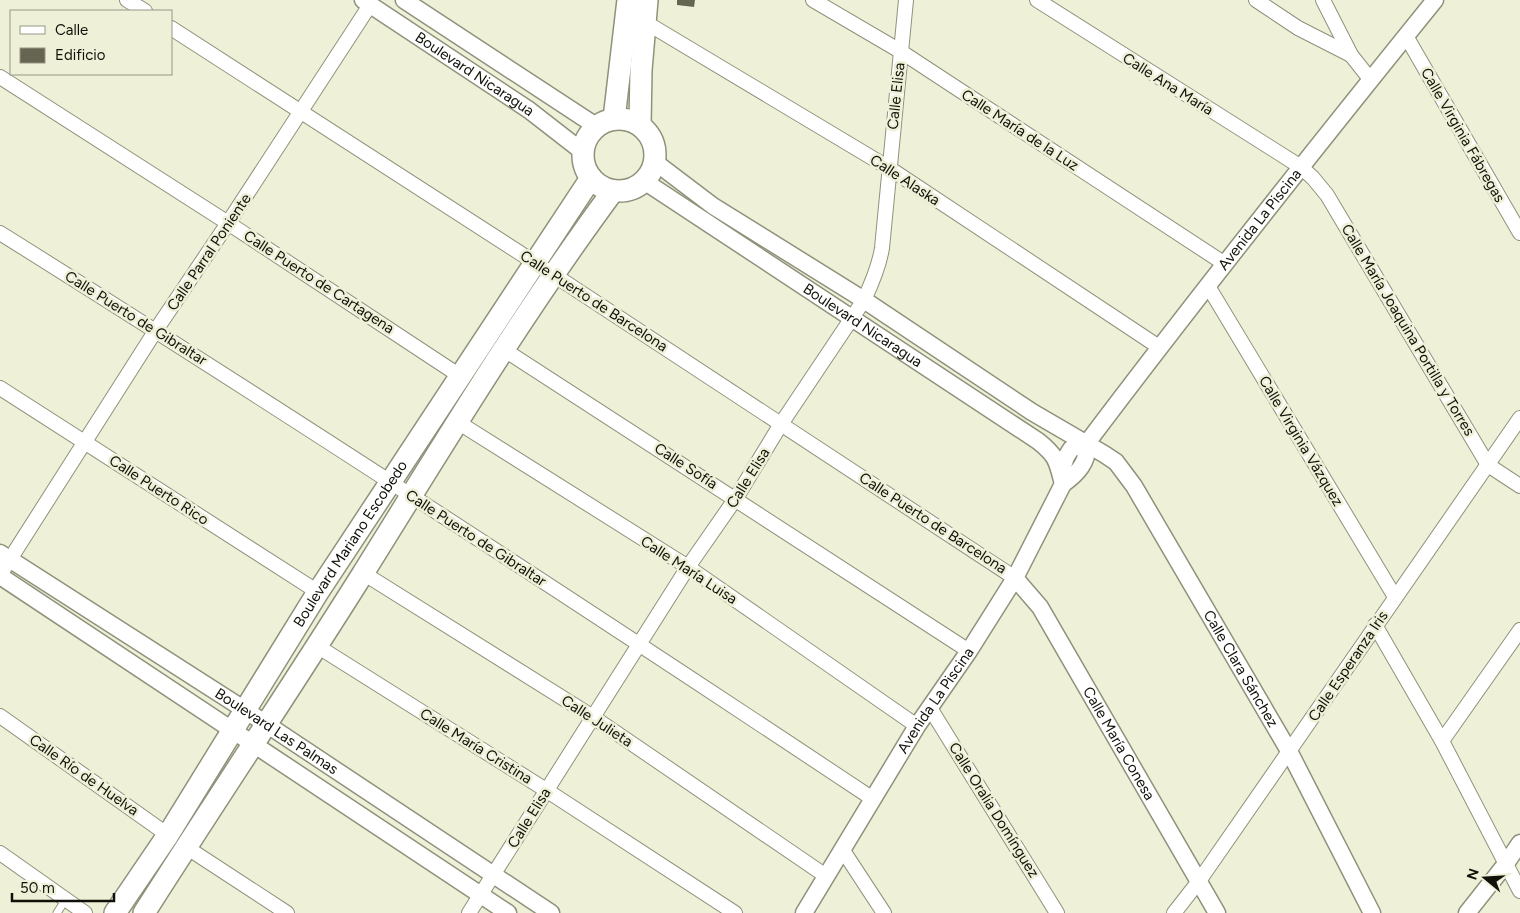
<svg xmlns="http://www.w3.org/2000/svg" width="1520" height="913" font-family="Figtree,sans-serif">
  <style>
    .building { fill: #656551 }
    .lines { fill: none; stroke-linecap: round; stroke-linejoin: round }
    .service-casing { stroke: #90917b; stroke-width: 9 }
    .minor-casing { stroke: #90917b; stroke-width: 16 }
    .tertiary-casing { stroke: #90917b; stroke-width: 19 }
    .primary-casing { stroke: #90917b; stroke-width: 24 }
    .service { stroke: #fff; stroke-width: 7 }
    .minor { stroke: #fff; stroke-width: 14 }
    .tertiary { stroke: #fff; stroke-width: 16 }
    .primary { stroke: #fff; stroke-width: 21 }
    .labels { text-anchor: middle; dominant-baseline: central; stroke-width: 5; stroke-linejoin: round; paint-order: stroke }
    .street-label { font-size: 15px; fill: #111109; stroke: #eff0d8 }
  </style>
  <rect width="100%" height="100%" fill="#eff0d8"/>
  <path class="building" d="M677 0H695L694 7 677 5Z"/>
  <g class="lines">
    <defs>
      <path id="service" d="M57 913 66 899"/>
      <g id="minor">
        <path d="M127 0 145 11"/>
        <path d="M813 0 900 51 1225 264"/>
        <path d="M1037 0 1301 167 1313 178 1327 195 1488 465 1520 486"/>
        <path d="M1256 0 1298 28 1351 55"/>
        <path d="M1323 0 1351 55 1370 79"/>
        <path d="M645 22 889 168 1159 347"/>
        <path d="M171 28 554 275 1015 578"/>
        <path d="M1406 36 1520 233"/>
        <path d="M0 77 228 223 460 376"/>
        <path d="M0 233C294 417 584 607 873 799"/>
        <path d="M1208 286 1395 597"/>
        <path d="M503 349 969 651"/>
        <path d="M0 388 318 592"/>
        <path d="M456 421 688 567 917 726"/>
        <path d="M363 573 593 717 826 876"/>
        <path d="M0 575 156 330 228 223 370 5"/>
        <path d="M1375 625 1442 741 1520 891"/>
        <path d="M317 646 546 790 735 913"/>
        <path d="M930 708 1057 913"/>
        <path d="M0 716 168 835"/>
        <path d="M1442 741 1520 630"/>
        <path d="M186 847 287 913"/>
        <path d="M842 849 884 913"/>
        <path d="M0 853 85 913"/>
        <path d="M469 913 688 567 736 498 781 424 864 300C872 283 879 267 882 248L906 0"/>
        <path d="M1174 913 1199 881 1520 418"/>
      </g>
      <g id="tertiary">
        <path id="s1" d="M363 0 529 110 583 152"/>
        <path d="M404 0 596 126"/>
        <path id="s2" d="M655 162 713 206 864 300 1032 412 1104 454 1116 462 1134 486 1289 751 1372 913"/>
        <path id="s3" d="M644 181 1038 441C1057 456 1057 461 1063 484 1077 474 1089 462 1087 443"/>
        <path id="s4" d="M0 553 245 710 551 913"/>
        <path d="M0 576 508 913"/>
        <path id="s5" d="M1015 578 1040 607 1217 913"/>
        <path id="s6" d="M804 913 917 726 969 651 1015 578 1063 484V466L1066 457 1071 449 1087 443C1200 293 1317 146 1435 0"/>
        <path d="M1467 913 1505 865 1520 843"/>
      </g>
      <g id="primary">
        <circle cx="619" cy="155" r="36"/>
        <path d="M614 119 628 0"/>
        <path d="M640 125 641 70 647 0"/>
        <path id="s7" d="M115 913 168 835 318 592 591 178"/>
        <path d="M144 913C216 800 291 688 362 575 443 445 522 314 613 191"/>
      </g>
    </defs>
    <use href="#service" class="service-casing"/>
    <use href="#minor" class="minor-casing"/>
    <use href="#tertiary" class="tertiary-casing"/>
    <use href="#primary" class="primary-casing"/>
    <use href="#service" class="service"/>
    <use href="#minor" class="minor"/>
    <use href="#tertiary" class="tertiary"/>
    <use href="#primary" class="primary"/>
  </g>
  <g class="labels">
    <g class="street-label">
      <text stroke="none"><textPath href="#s1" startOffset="134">Boulevard Nicaragua</textPath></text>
      <text transform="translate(1168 84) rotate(32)">Calle Ana María</text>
      <text transform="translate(896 96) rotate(-84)">Calle Elisa</text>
      <text transform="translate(1020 130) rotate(33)">Calle María de la Luz</text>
      <text transform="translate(1463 135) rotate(60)">Calle Virginia Fábregas</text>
      <text transform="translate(905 180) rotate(33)">Calle Alaska</text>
      <text stroke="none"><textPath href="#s6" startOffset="838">Avenida La Piscina</textPath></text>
      <text transform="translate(209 252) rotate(-56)">Calle Parral Poniente</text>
      <text transform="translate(319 282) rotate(33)">Calle Puerto de Cartagena</text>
      <text transform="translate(594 301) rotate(33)">Calle Puerto de Barcelona</text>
      <text transform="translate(136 318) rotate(32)">Calle Puerto de Gibraltar</text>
      <text stroke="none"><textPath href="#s3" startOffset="262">Boulevard Nicaragua</textPath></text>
      <text transform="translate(1408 330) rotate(59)">Calle María Joaquina Portilla y Torres</text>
      <text transform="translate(1301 441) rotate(59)">Calle Virginia Vázquez</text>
      <text transform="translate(686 466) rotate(33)">Calle Sofía</text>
      <text transform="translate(748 478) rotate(-58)">Calle Elisa</text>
      <text transform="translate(159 490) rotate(33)">Calle Puerto Rico</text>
      <text transform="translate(933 523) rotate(33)">Calle Puerto de Barcelona</text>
      <text transform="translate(476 538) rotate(33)">Calle Puerto de Gibraltar</text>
      <text stroke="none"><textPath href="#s7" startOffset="438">Boulevard Mariano Escobedo</textPath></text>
      <text transform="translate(689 570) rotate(33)">Calle María Luisa</text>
      <text transform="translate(1348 666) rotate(-56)">Calle Esperanza Iris</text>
      <text stroke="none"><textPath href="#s2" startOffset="792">Calle Clara Sánchez</textPath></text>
      <text stroke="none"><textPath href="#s6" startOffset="250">Avenida La Piscina</textPath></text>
      <text transform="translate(597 721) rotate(33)">Calle Julieta</text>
      <text stroke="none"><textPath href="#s4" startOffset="329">Boulevard Las Palmas</textPath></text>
      <text stroke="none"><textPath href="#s5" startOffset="196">Calle María Conesa</textPath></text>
      <text transform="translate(476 746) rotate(32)">Calle María Cristina</text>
      <text transform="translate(84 775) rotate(35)">Calle Río de Huelva</text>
      <text transform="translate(994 810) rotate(58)">Calle Oralia Domínguez</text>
      <text transform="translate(529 818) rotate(-58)">Calle Elisa</text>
    </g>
  </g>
  <rect x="10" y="10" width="162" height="65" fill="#eff0d8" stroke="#969785"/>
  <rect x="20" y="26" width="25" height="8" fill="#ffffff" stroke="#969785"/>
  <text x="55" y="35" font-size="15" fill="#111109">Calle</text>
  <rect x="20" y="48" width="25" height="15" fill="#656551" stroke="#969785"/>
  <text x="55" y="60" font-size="15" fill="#111109">Edificio</text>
  <g transform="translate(1485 878) rotate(288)" stroke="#eff0d8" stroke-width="4" paint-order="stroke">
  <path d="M0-4L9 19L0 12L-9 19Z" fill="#111109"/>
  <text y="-8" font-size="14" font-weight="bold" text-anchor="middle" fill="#111109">N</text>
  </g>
  <path d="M12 893v8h102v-8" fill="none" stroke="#111109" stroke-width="2.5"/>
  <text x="20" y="893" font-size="15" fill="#111109" stroke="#eff0d8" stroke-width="4" paint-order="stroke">50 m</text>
</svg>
